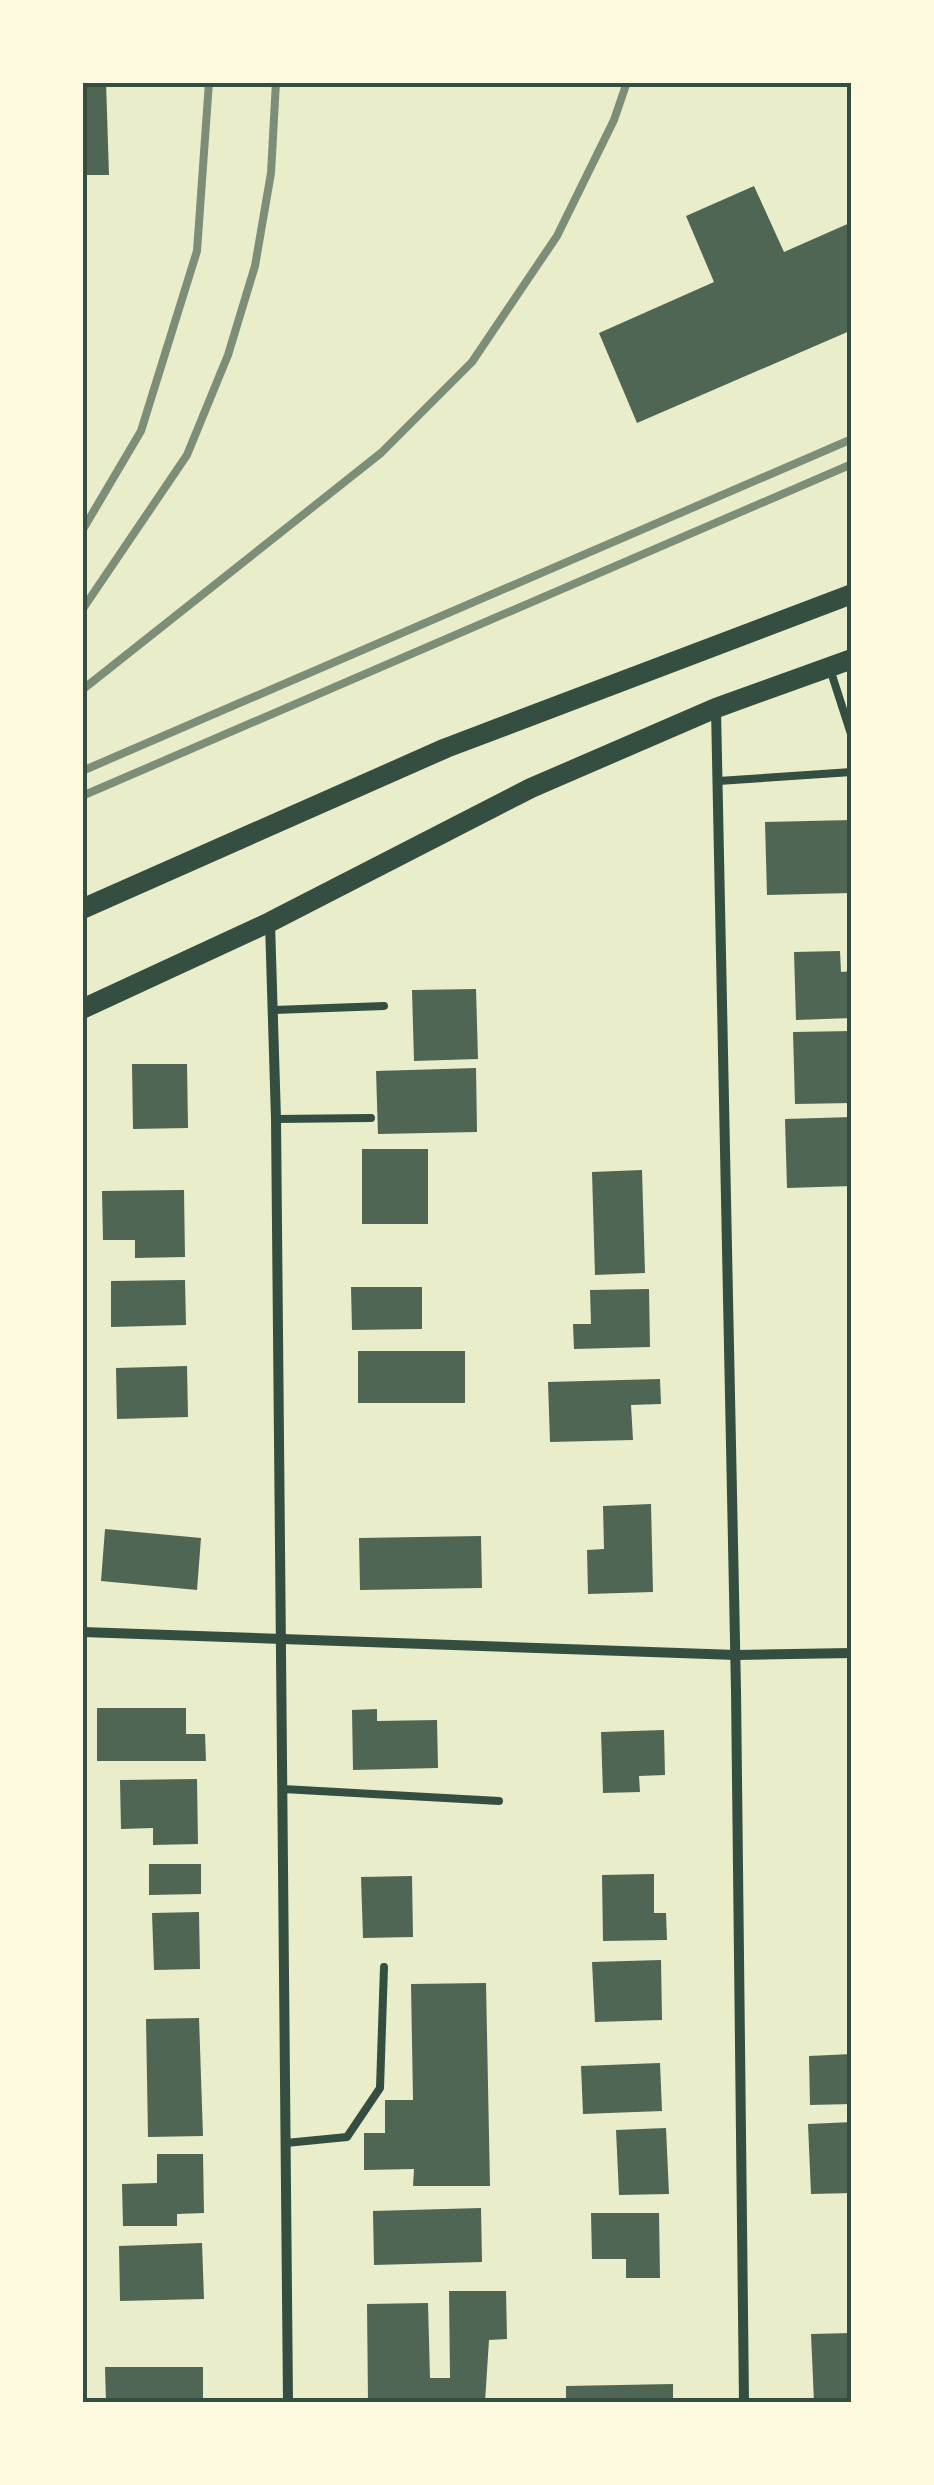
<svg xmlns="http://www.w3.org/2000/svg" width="934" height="2485" font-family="'Titillium Web',sans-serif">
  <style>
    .building { fill: #4f6655 }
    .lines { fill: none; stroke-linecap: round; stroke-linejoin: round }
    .service { stroke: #344e41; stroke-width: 8 }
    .minor { stroke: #344e41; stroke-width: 10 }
    .secondary { stroke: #344e41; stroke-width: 20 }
    .rail { stroke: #7c8e77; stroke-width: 8 }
    .neatline { fill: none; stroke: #344e41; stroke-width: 4 }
  </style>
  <rect width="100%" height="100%" fill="#e9edc9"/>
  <g class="building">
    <path d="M82 82H106L109 175H82Z"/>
    <path d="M754 186 784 252 852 222V330L637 423 599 333 714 282 686 216Z"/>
    <path d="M852 820V893L767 895 765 822Z"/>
    <path d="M840 951 841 972 852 971V1018L796 1020 794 952Z"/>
    <path d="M476 989 478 1059 414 1061 412 990Z"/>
    <path d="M852 1031V1103L795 1104 793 1032Z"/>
    <path d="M132 1064H187L188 1128 133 1129Z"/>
    <path d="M476 1068 477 1132 378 1134 376 1071Z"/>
    <path d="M852 1117V1186L787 1188 785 1119Z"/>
    <rect x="362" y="1149" width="66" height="75"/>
    <path d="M642 1170 645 1273 595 1275 592 1172Z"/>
    <path d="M184 1190 185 1257 135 1258V1240H103L102 1191Z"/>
    <path d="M185 1280 186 1325 111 1327V1281Z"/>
    <path d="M351 1287H422V1329L352 1330Z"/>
    <path d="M649 1289 650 1347 574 1349 573 1324H591L590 1290Z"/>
    <rect x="358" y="1351" width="107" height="52"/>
    <path d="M187 1366 188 1417 117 1419 116 1368Z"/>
    <path d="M660 1379 661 1404 631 1405 633 1440 550 1442 548 1382Z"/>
    <path d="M651 1504 653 1592 588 1594 587 1550 604 1549 603 1506Z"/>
    <path d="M105 1529 201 1538 197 1590 101 1581Z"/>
    <path d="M481 1536 482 1588 360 1590 359 1538Z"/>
    <path d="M97 1708H186V1734H205L206 1761H97Z"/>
    <path d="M377 1709V1721L437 1720 438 1768 353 1770 352 1710Z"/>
    <path d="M664 1730 665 1775 639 1776 640 1792 603 1793 601 1732Z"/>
    <path d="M197 1779 198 1844 153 1845V1828L121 1829 120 1780Z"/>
    <path d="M149 1864H201V1894L149 1895Z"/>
    <path d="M654 1874V1913H666L667 1940 603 1941 602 1875Z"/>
    <path d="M412 1876 413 1937 363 1938 361 1877Z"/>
    <path d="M199 1912 200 1969 154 1970 152 1913Z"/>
    <path d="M661 1960 662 2020 595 2022 592 1962Z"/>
    <path d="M486 1983 490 2186H413L414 2169 364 2170V2133H385V2100H413L411 1984Z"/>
    <path d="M199 2018 203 2136 148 2137 146 2019Z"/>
    <path d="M852 2054V2104L810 2105 809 2056Z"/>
    <path d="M660 2063 662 2111 583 2114 581 2066Z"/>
    <path d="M852 2122V2193L811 2194 808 2124Z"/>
    <path d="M666 2128 669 2194 619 2195 616 2130Z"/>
    <path d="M157 2154H203L204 2213 177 2214V2226H123L122 2184 157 2183Z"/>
    <path d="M481 2208 482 2262 374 2265 373 2211Z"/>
    <path d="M591 2213H659L660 2278H626V2259H592Z"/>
    <path d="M202 2243 204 2299 120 2301 119 2246Z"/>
    <path d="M449 2291H506L507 2339 489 2340 485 2402H368L367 2304 428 2303 430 2378H450Z"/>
    <path d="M852 2333V2402H814L811 2334Z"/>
    <path d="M105 2367H203V2402H106Z"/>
    <path d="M673 2384V2402H566V2386Z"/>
  </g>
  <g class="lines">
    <g class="service">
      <path d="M830 669 852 737"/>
      <path d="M718 781 852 772"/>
      <path d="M274 1010 384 1006"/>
      <path d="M276 1119 371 1118"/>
      <path d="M283 1789 499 1801"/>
      <path d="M286 2143 347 2137 380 2088 384 1967"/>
    </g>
    <g class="minor">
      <path d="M716 709 736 1690 744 2402"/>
      <path d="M270 923 276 1119 288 2402"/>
      <path d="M82 1632 736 1655 852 1653"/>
    </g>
    <g class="secondary">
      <path d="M82 909 446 748 852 594"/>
      <path d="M82 1009 270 922 531 788 716 708 852 659"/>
    </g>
    <g class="rail">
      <path d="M82 531 141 431 197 251 209 82"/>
      <path d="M82 610 187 455 228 355 255 266 271 173 276 82"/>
      <path d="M82 690 381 453 472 362 557 236 614 120 627 82"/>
      <path d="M82 771 852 439"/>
      <path d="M82 796 852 464"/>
    </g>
  </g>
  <rect width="934" height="2485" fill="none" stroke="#fefae0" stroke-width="170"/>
  <rect x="85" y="85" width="764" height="2315" class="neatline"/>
</svg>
